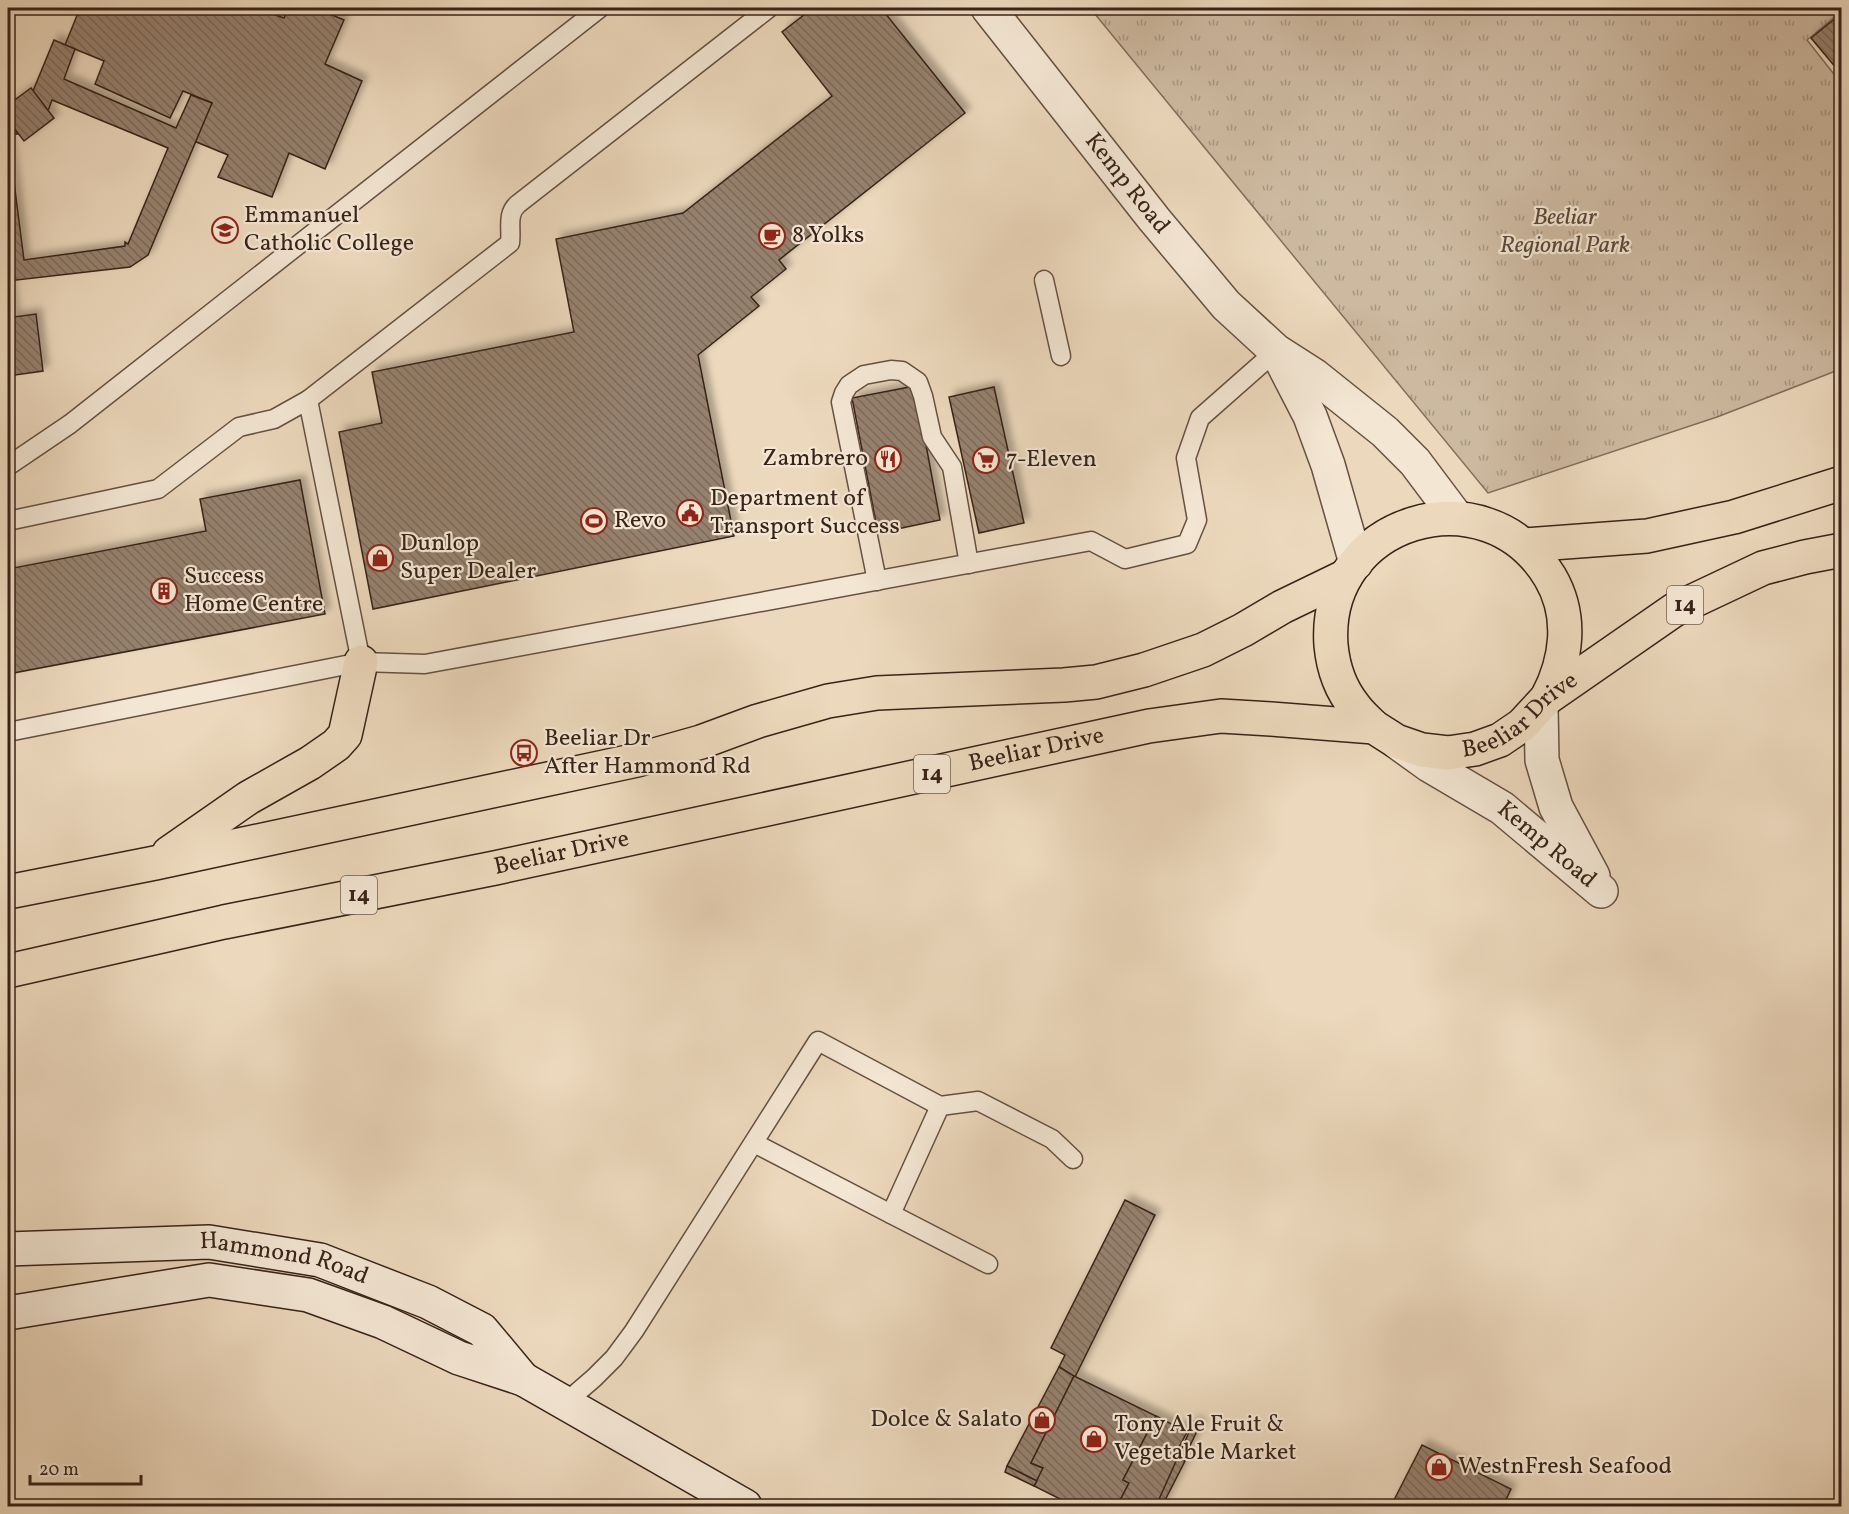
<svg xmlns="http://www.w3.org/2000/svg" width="1849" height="1514" font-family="Vollkorn,serif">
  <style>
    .park { fill: url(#park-tufts); stroke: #826e5c; stroke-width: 1.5 }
    .building { fill: url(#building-back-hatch); stroke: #382319; stroke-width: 1.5; filter: url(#shadow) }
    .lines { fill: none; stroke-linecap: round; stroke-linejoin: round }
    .service-casing { stroke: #655042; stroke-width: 21 }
    .minor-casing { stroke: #655042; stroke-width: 36 }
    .secondary-casing { stroke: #382319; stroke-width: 36 }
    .trunk-casing { stroke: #382319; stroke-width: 36 }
    .service { stroke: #f3e6d3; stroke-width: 18 }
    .minor { stroke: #f3e6d3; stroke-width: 33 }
    .secondary { stroke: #f3e6d3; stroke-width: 33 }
    .trunk { stroke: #ecd8bc; stroke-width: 33 }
    .labels { text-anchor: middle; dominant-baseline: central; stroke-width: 4.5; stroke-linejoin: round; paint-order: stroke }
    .shield { fill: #f3e6d3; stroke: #705e51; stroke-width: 1.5 }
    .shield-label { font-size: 22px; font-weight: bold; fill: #382319 }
    .street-label { font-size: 24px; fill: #382319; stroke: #f3e6d3 }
    .poi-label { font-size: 24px; fill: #382319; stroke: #f3e6d3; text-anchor: start }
    .park-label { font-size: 24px; font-style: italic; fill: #5d483b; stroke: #f3e6d3 }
  </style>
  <defs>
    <pattern id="park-tufts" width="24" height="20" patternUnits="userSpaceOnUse" patternTransform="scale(1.5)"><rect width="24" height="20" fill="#cdb9a0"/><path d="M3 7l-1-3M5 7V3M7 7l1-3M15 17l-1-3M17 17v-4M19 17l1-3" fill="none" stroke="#a79682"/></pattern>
    <pattern id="building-back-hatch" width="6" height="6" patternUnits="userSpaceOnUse" patternTransform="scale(1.5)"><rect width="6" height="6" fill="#96816e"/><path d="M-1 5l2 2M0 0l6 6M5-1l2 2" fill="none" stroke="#7b695a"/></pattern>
    <filter id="shadow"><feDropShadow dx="5.5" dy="-5.5" stdDeviation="3" flood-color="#0004"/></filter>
  </defs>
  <rect width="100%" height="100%" fill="#ecd8bc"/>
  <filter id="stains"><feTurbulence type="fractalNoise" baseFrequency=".00333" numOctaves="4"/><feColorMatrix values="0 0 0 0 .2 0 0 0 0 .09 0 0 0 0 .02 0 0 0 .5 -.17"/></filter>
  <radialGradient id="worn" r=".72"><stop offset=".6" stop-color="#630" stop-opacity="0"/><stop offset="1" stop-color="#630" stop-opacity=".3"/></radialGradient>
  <path class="park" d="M1090 8H1841V12L1807 40 1841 83V369L1717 417 1488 493Z"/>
  <g class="building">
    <path d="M80 8H256L284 18 288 8H315L344 20 325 64 362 81 325 169 289 153 272 197 218 177 228 155 194 141 212 103 183 91 170 118 95 84 104 61 65 45Z"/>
    <path d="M813 8H881L965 113 779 260 786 269 751 297 759 306 698 355 734 536 373 609 339 432 382 423 372 372 574 332 556 239 683 213 832 96 782 32Z"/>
    <path d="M1842 13V75L1811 38Z"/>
    <path d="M54 40 75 49 64 79 176 128 191 95 212 103 148 255 130 267 8 281V120L18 134 8 135 24 260 125 246V242L128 244 168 148 52 100 48 111 33 91Z"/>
    <path d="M31 88 54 118 24 141 8 120V105Z"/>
    <path d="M8 284H10L14 317 36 314 43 371 8 376Z"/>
    <path d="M915 386 940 520 878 533 852 398Z"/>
    <path d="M994 387 1024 523 979 533 949 397Z"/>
    <path d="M300 480 325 614 8 674V569L206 531 200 499Z"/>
    <path d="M1125 1200 1155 1215 1075 1377 1059 1367 1065 1355 1051 1348Z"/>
    <path d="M1059 1367 1074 1376 1031 1463 1043 1468 1037 1481 1007 1466Z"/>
    <path d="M1074 1376 1156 1416 1123 1480 1129 1483 1117 1506H1074L1034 1486 1043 1468 1031 1463Z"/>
    <path d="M1156 1416 1187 1432 1174 1457 1181 1460 1157 1506H1117L1129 1483 1123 1480Z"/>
    <path d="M1194 1421 1200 1425 1183 1460 1185 1461 1162 1506H1156Z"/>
    <path d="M1422 1445 1511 1489 1503 1506H1391Z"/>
    <path d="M1007 1466 1037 1481 1034 1486 1005 1472Z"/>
  </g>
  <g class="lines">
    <defs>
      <g id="service">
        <path d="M1044 280 1061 356"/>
        <path d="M308 400 510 243C512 229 506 214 518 204L769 8"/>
        <path d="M8 466 70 424 600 8"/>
        <path d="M8 521 158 489 239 427 274 419 308 400 361 662"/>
        <path d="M877 581 841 402 844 393 849 385 864 375 891 370 902 371 918 382 923 396 932 437 952 467 969 564"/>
        <path d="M8 732 361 662 425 664 1091 541 1125 559 1187 544 1197 520 1186 458 1200 418 1276 351"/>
        <path d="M754 1143 891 1214 940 1106"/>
        <path d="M891 1214 988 1264"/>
        <path d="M565 1403 594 1378 614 1358 634 1331 818 1041 940 1106 978 1101 1052 1139 1073 1159"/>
      </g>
      <g id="minor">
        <path id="s1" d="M988 8 1154 219 1226 305 1276 351 1315 376 1385 432 1415 462 1457 518"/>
        <path d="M1277 352 1310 416 1328 465 1356 563"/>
        <path d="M1541 706 1542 760 1556 807 1593 876"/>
        <path id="s2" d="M1397 742 1429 765 1502 808 1601 891"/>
      </g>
      <g id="secondary">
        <path id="s3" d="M8 1249 209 1242 320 1260 428 1302 482 1330 523 1379"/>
        <path d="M8 1313 209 1280 308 1295 383 1322 459 1358 523 1379 745 1506"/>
      </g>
      <g id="trunk">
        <path d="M1524 545 1647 536 1734 517 1842 483"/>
        <path d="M1374 727C1368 721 1360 714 1355 707 1341 690 1333 667 1331 645 1322 520 1486 470 1550 577 1573 616 1567 660 1547 698"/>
        <path d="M169 853 248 798 310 763 336 745 345 735 361 662"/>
        <path d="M8 892 155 863 637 760 701 742 758 721 828 701 877 693 1064 685 1096 682 1144 670 1203 650 1243 630 1282 607 1346 576"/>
        <path id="s4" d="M8 971 224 922 495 868 1149 726 1221 716 1271 719 1374 727 1396 741 1422 750 1448 753 1475 749 1500 740 1522 725 1547 698 1674 610 1763 568 1805 557 1842 550"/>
      </g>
    </defs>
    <use href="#service" class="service-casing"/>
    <use href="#minor" class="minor-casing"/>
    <use href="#secondary" class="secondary-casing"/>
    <use href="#trunk" class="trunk-casing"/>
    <use href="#service" class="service"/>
    <use href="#minor" class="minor"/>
    <use href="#secondary" class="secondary"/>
    <use href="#trunk" class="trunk"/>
  </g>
  <defs>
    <symbol id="school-ring" viewBox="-11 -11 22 22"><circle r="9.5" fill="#f3e6d3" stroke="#8f2418" stroke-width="1.5"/><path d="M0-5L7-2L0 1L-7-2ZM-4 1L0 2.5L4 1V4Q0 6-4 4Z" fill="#8f2418"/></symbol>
    <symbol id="cafe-ring" viewBox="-11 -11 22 22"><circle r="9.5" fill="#f3e6d3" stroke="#8f2418" stroke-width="1.5"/><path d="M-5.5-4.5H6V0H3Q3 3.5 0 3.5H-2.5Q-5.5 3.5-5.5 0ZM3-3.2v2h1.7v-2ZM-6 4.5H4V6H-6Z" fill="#8f2418"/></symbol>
    <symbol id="restaurant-ring" viewBox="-11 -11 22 22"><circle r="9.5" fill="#f3e6d3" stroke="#8f2418" stroke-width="1.5"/><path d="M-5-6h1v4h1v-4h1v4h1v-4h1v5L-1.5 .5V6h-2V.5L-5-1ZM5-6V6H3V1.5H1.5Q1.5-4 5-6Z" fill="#8f2418"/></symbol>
    <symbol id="supermarket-ring" viewBox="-11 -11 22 22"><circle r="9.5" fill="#f3e6d3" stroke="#8f2418" stroke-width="1.5"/><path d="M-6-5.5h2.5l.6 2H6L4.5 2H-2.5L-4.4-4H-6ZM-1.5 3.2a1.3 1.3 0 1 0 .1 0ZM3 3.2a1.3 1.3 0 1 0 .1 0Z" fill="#8f2418"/></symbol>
    <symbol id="civic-ring" viewBox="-11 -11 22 22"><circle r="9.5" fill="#f3e6d3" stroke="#8f2418" stroke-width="1.5"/><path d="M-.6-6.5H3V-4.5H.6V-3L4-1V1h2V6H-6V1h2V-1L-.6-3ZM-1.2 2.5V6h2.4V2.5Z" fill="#8f2418"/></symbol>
    <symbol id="stadium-ring" viewBox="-11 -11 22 22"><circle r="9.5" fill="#f3e6d3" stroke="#8f2418" stroke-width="1.5"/><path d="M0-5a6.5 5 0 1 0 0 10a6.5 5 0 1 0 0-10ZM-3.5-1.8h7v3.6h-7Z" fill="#8f2418"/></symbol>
    <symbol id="shop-ring" viewBox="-11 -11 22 22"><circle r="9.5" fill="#f3e6d3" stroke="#8f2418" stroke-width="1.5"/><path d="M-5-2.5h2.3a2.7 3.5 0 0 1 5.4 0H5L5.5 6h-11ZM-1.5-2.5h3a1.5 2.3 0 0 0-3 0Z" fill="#8f2418"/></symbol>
    <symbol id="building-ring" viewBox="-11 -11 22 22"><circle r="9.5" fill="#f3e6d3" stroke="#8f2418" stroke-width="1.5"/><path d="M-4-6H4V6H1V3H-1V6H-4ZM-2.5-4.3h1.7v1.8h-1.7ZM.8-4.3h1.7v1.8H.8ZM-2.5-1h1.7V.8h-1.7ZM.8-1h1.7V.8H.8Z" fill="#8f2418"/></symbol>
    <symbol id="bus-ring" viewBox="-11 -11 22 22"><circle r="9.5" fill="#f3e6d3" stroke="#8f2418" stroke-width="1.5"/><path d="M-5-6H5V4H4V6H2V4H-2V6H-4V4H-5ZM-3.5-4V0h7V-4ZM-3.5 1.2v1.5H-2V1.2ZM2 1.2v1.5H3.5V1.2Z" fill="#8f2418"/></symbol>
  </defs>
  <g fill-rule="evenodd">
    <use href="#school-ring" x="210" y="215" width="30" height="30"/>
    <use href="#cafe-ring" x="757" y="221" width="30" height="30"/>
    <use href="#restaurant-ring" x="873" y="444" width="30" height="30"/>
    <use href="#supermarket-ring" x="971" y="445" width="30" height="30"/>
    <use href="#civic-ring" x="675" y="498" width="30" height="30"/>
    <use href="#stadium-ring" x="579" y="506" width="30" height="30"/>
    <use href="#shop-ring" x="365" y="543" width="30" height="30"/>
    <use href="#building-ring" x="149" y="576" width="30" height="30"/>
    <use href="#bus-ring" x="509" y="738" width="30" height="30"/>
    <use href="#shop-ring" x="1027" y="1405" width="30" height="30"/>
    <use href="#shop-ring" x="1079" y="1424" width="30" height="30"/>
    <use href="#shop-ring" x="1424" y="1452" width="30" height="30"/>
  </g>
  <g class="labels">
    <g class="shield">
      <rect x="1667" y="586" width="36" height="38" rx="4.5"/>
      <rect x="914" y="755" width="36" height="38" rx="4.5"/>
      <rect x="341" y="876" width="36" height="38" rx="4.5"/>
    </g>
    <g class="shield-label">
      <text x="1685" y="605">14</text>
      <text x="932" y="774">14</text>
      <text x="359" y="895">14</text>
    </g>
    <g class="street-label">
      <text stroke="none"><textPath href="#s1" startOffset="224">Kemp Road</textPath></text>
      <text stroke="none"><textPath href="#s4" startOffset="1556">Beeliar Drive</textPath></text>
      <text stroke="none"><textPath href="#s4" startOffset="1052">Beeliar Drive</textPath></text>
      <text stroke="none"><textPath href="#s2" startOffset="182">Kemp Road</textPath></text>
      <text stroke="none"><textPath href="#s4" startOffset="566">Beeliar Drive</textPath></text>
      <text stroke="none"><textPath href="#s3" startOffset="278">Hammond Road</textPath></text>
    </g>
    <g class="poi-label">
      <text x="244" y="216">Emmanuel<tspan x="244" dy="28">Catholic College</tspan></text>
      <text x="792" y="236">8 Yolks</text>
      <text x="868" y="459" text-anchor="end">Zambrero</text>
      <text x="1006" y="460">7-Eleven</text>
      <text x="710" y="499">Department of<tspan x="710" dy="28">Transport Success</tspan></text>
      <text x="614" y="521">Revo</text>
      <text x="400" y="544">Dunlop<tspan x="400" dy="28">Super Dealer</tspan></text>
      <text x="184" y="577">Success<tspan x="184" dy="28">Home Centre</tspan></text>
      <text x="544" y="739">Beeliar Dr<tspan x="544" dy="28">After Hammond Rd</tspan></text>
      <text x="1022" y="1420" text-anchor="end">Dolce &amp; Salato</text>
      <text x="1114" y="1425">Tony Ale Fruit &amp;<tspan x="1114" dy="28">Vegetable Market</tspan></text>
      <text x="1458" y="1467">WestnFresh Seafood</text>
    </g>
    <g class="park-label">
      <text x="1565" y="218">Beeliar<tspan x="1565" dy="28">Regional Park</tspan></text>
    </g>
  </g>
  <rect width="1849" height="1514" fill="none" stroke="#ecd8bc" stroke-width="30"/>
  <rect x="9" y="9" width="1831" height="1496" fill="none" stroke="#382319" stroke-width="3"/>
  <rect x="15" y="15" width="1819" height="1484" fill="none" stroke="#382319" stroke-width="1.5"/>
  <path d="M30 1475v9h111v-9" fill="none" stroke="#382319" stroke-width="3"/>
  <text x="39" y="1475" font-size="18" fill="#382319" stroke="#f3e6d3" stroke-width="4.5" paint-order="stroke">20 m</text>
  <rect width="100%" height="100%" filter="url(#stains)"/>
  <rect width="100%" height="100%" fill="url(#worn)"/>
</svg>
